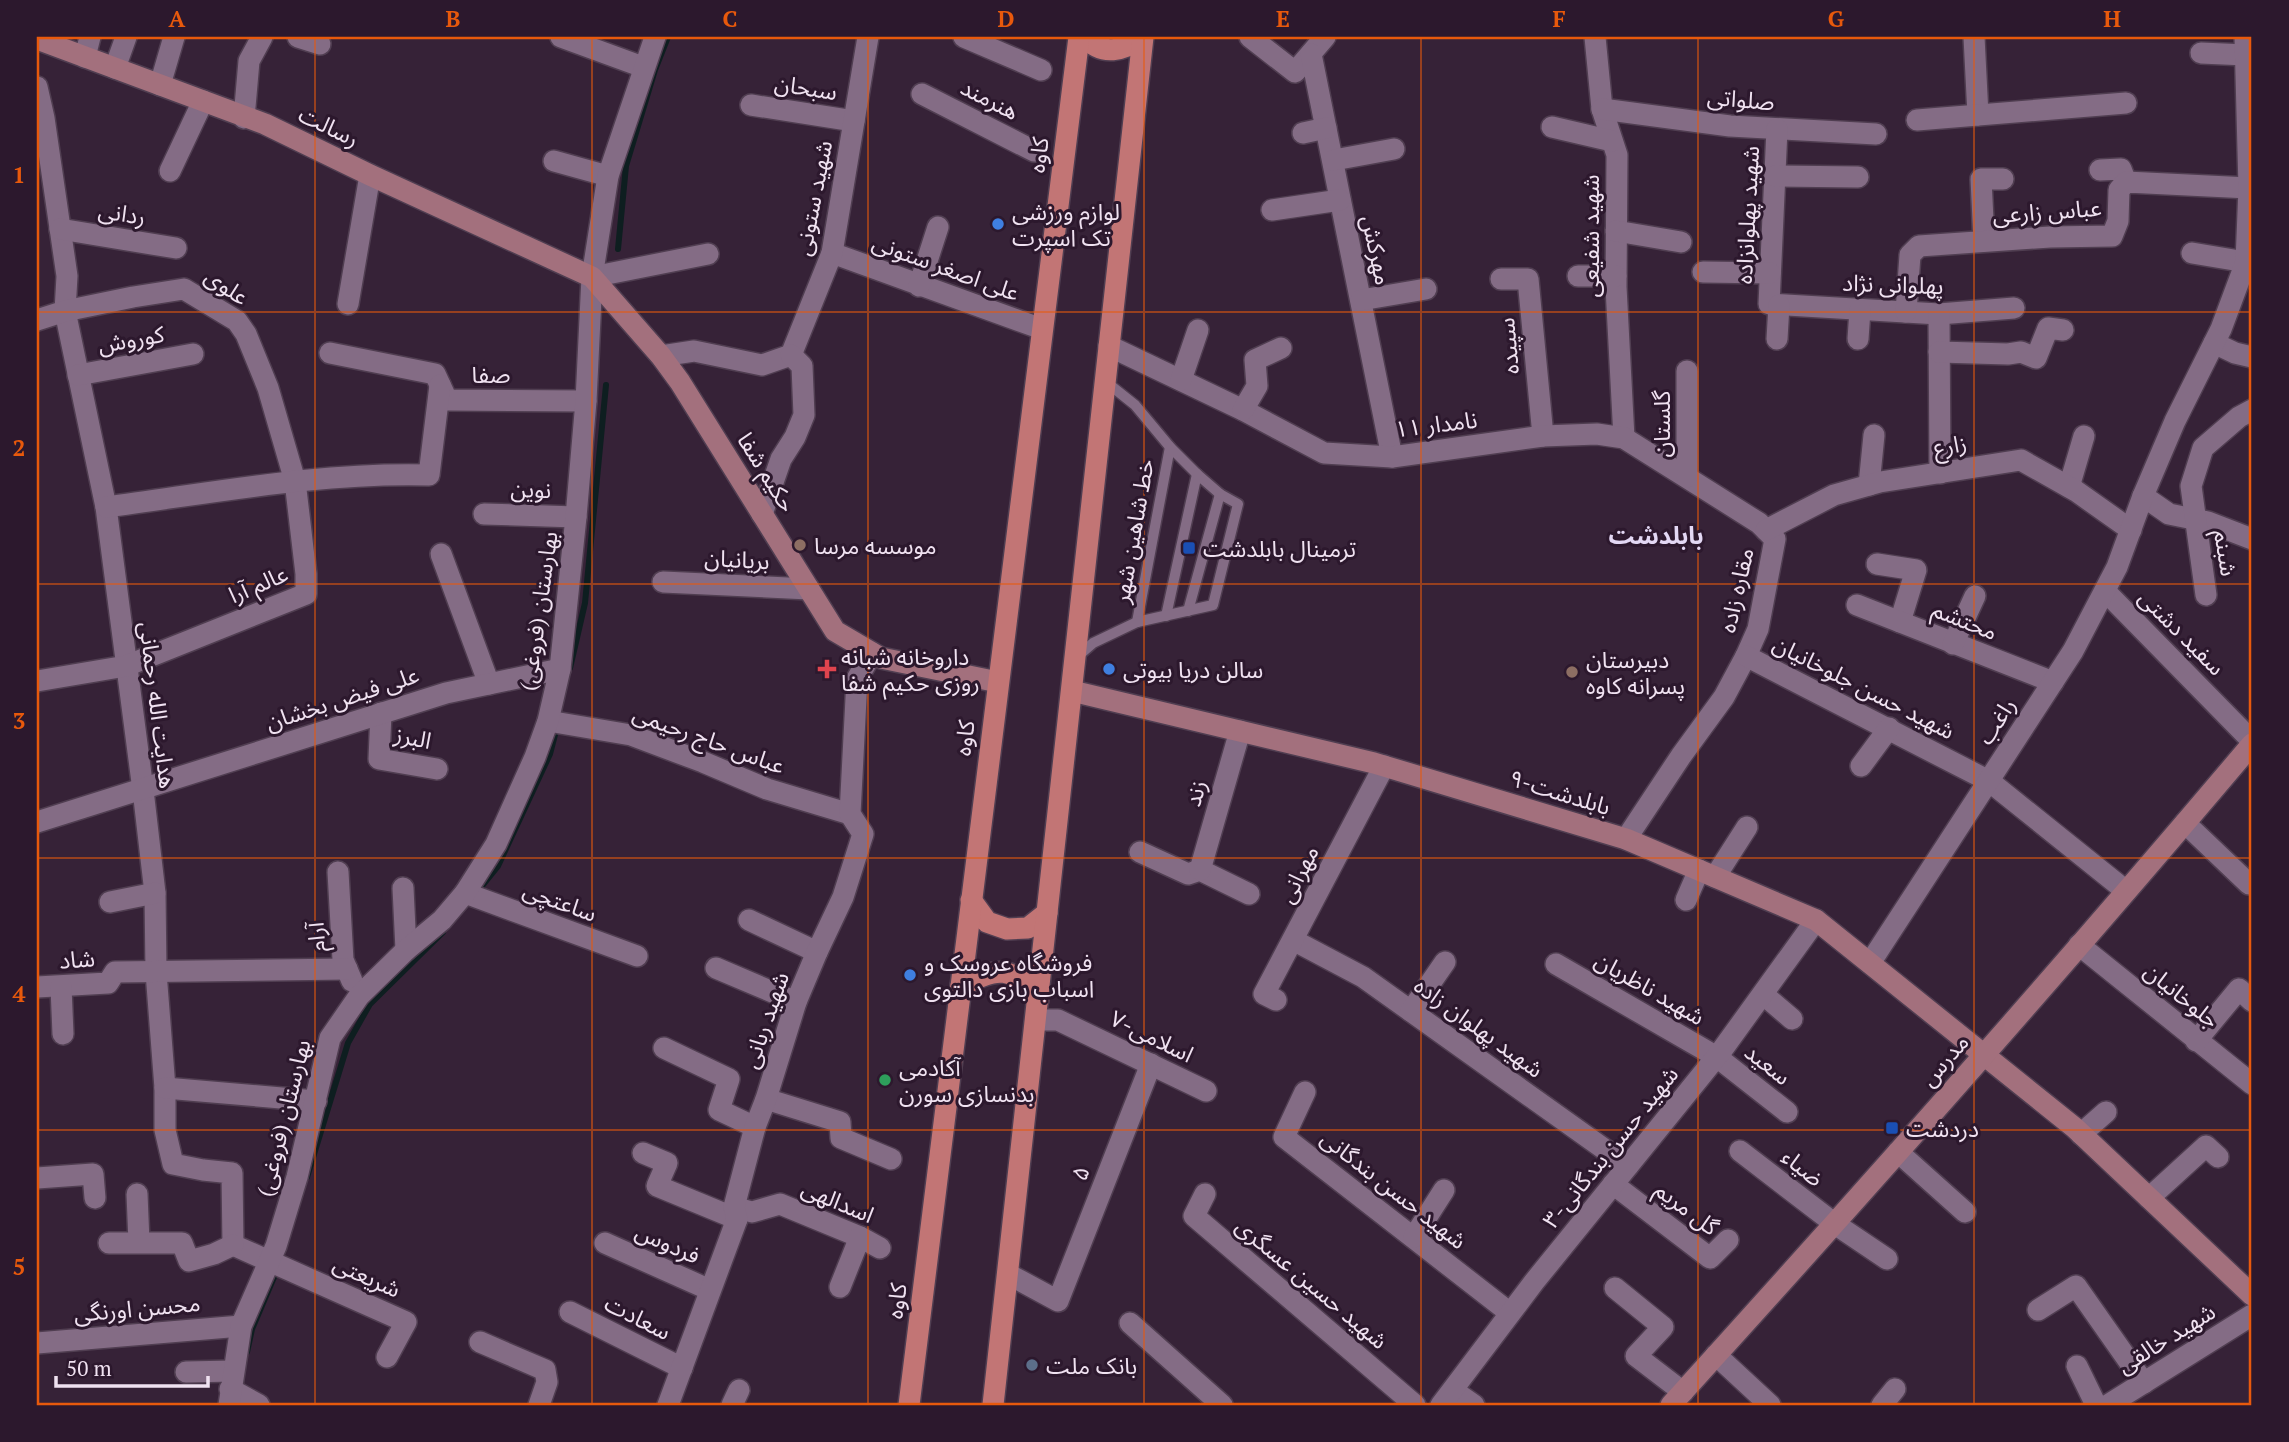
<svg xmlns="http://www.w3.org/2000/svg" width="2289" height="1442" font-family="'PT Serif','Noto Sans Arabic',serif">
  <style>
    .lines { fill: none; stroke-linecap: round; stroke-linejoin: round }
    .stream { stroke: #0e1e20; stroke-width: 6 }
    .lane-casing { stroke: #503e51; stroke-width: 13 }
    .street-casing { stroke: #503e51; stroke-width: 24 }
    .secondary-casing { stroke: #503e51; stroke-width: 24 }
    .primary-casing { stroke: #503e51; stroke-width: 24 }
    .lane { stroke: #846c85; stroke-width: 10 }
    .street { stroke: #846c85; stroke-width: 21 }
    .secondary { stroke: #a3707d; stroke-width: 21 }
    .primary { stroke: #c27575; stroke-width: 21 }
    .grid { fill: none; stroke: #e8590c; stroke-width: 2; stroke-opacity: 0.55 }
    .shop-dot { fill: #3f7fe0; stroke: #2c182d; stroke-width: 2.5 }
    .education-dot { fill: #8d6e63; stroke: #2c182d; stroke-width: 2.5 }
    .transit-dot { fill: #1a4fb4; stroke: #2c182d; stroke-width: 2.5 }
    .health-dot { fill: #e0444e; stroke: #2c182d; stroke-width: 2.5 }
    .leisure-dot { fill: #2e9e5b; stroke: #2c182d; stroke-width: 2.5 }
    .service-dot { fill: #5c6f8a; stroke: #2c182d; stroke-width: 2.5 }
    .labels { text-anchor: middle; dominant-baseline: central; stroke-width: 6; stroke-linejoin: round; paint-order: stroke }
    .street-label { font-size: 23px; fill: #f0e2f1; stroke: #2c182d }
    .poi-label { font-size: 23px; fill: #f0e2f1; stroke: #2c182d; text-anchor: start }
    .neighbourhood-label { font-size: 24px; font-weight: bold; fill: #e3d8f4; stroke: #2c182d }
    .neatline { fill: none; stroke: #e8590c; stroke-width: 2.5 }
    .grid-label { font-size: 23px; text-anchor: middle; font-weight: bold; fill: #e8590c }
  </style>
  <rect width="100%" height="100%" fill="#362237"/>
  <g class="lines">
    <g class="stream">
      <path d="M618 249 626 166 655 70 668 37"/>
      <path d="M570 668 585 603 606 385"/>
      <path d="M477 892 498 866 550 754 557 727"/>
      <path d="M307 1177 348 1043 370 1004 443 932"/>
      <path d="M247 1352 252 1329 277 1270"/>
    </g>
    <defs>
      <g id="lane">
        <path d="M1188 611 1220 494"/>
        <path d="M1166 616 1197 474"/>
        <path d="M1137 622 1170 447"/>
        <path d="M1077 657 1093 643 1137 622 1213 605 1238 504 1220 494 1197 474 1170 447 1135 405 1105 381"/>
      </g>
      <g id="street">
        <path d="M298 37 320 44"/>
        <path d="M561 37 643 67"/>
        <path d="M964 37 1041 70"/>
        <path d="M1250 37 1295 72 1325 37"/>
        <path d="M1595 37 1602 109 1617 155 1616 287 1624 438"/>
        <path d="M1974 37 1978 115"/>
        <path d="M2201 53 2246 55"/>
        <path d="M1311 54 1392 457"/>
        <path d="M85 57 90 37"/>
        <path d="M115 68 126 37"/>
        <path d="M160 85 174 37"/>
        <path d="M37 87 44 118 67 276 65 311 106 507 143 790 155 893 156 972 165 1088V1130L173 1164 203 1170 232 1173 233 1245 406 1322 387 1357"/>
        <path d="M922 94 1034 151"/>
        <path d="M751 105 854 121"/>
        <path d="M1602 109 1730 126 1876 134"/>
        <path d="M244 118 249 61 262 37"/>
        <path d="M1917 120 2126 103"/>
        <path d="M1552 127 1612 141"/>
        <path d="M1777 129 1769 304 1939 314 2014 308"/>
        <path d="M1303 133 1326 128"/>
        <path d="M1334 160 1394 149"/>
        <path d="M554 161 608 176"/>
        <path d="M2100 170 2121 169 2126 182"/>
        <path d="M170 171 203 101"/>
        <path d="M1775 176 1858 177"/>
        <path d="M1272 210 1340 200"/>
        <path d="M60 229 176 248"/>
        <path d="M1616 231 1681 242"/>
        <path d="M1984 241 1981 179H2003"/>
        <path d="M832 253 1042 329"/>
        <path d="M2192 253 2246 262"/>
        <path d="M1703 272 1770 273"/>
        <path d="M1578 276H1616"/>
        <path d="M592 277 708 254"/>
        <path d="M1501 279H1528L1543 436"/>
        <path d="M919 286 938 227"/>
        <path d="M1361 300 1426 289"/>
        <path d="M348 304 370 175"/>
        <path d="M1906 312 1910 255 1919 246 2050 237 2112 236 2118 221 2119 190 2126 182 2249 188"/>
        <path d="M1939 314 1940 473"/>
        <path d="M37 320 65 311 133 297 184 289 237 321 246 334 268 388 295 481 306 574V594L126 666 37 681"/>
        <path d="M1777 339 1779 305"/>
        <path d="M1858 339 1860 310"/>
        <path d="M2214 343 2235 353 2252 357"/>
        <path d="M1109 346 1243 410 1324 453 1392 457 1543 436 1597 434 1624 438 1759 523 1775 539 1758 629 1746 656 1724 697 1681 756 1626 839"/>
        <path d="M1939 352 2008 354 2021 352 2036 358 2048 328 2063 330"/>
        <path d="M330 353 435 374 447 400 586 401"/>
        <path d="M661 356 694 351 762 365 791 355 832 253 868 37"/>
        <path d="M78 375 193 354"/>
        <path d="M1181 380 1198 330"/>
        <path d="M1243 410 1257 386 1255 360 1281 348"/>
        <path d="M1687 477V371"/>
        <path d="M1869 485 1874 435"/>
        <path d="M2069 487 2084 436"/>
        <path d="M2143 496 2169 514 2208 522 2252 539"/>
        <path d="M106 507C213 493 321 472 429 475L440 385"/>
        <path d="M484 514 576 517"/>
        <path d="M762 514 781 459 795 437 804 415 802 366 791 355"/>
        <path d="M1766 530 1834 495 1880 482 2021 460 2076 491 2131 530"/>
        <path d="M441 554 489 684"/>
        <path d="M1877 564 1916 570 1900 622"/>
        <path d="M663 582 809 589"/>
        <path d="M2105 591 2252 741"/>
        <path d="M2206 595 2191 486 2203 448 2239 417 2252 410"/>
        <path d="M1857 605 2053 682"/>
        <path d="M1953 644 1975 596"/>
        <path d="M1746 656 1989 781 2126 891"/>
        <path d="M381 713 379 759 437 769"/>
        <path d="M548 721 631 735 703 762 767 789 850 814"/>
        <path d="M1861 766 1889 728"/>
        <path d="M37 822 446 693 560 669"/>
        <path d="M2185 823 2249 884"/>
        <path d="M1140 852 1188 874 1200 870 1249 894"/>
        <path d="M1200 870 1240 731"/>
        <path d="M338 872 343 960 352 981"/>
        <path d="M1715 877 1747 827"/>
        <path d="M403 888 406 950"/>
        <path d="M465 893 637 956"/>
        <path d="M1686 900 1699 870"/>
        <path d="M110 902 155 893"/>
        <path d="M749 920 817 952"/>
        <path d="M1293 940 1363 977 1628 1166"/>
        <path d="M2079 945 2252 1084"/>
        <path d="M1870 963 2073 651 2117 567 2143 496 2175 421 2221 329 2246 262 2249 188 2245 37"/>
        <path d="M1556 964 1717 1057 1787 1112"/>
        <path d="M716 968 796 1002"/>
        <path d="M37 987 108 983 115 972 347 969"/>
        <path d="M61 987 63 1034"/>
        <path d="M1764 995 1792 1019"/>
        <path d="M1276 1000 1264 994 1384 766"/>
        <path d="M1411 1011 1445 962"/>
        <path d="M1036 1020H1058L1206 1091"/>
        <path d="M2196 1041 2239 989 2252 1001"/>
        <path d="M664 1048 729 1079 719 1110 755 1127"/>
        <path d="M165 1088 316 1101"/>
        <path d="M1305 1092 1284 1137 1510 1313"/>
        <path d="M766 1099 840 1122 841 1138 891 1159"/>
        <path d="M2081 1134 2106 1112"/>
        <path d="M1740 1151 1835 1224 1887 1259"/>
        <path d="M1898 1152 1965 1212"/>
        <path d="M643 1153 667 1163 657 1186 737 1219"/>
        <path d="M37 1178 93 1174 95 1198"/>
        <path d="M1613 1184 1710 1258 1728 1240"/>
        <path d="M137 1194 139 1242"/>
        <path d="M1205 1194 1194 1216 1415 1405"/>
        <path d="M2149 1198 2206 1146 2218 1157"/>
        <path d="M734 1207 752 1212 780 1204 860 1237 880 1248"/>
        <path d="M1414 1237 1444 1190"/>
        <path d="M109 1243H182L189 1261 214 1254 233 1245"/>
        <path d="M605 1243 710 1290"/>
        <path d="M1008 1274 1058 1301 1151 1064"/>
        <path d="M840 1287 860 1237"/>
        <path d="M1615 1288 1663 1327 1636 1356 1683 1392"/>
        <path d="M2038 1310 2076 1286 2144 1383"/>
        <path d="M570 1312 682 1368"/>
        <path d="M1130 1323 1222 1405"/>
        <path d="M480 1342 545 1370 547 1382 539 1405"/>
        <path d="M37 1343 241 1326"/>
        <path d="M1716 1355 1770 1405"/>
        <path d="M2077 1366 2096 1405"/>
        <path d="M186 1372 233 1371"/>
        <path d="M230 1389 259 1405"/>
        <path d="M1454 1391 1474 1405"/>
        <path d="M229 1405 241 1326 276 1246 297 1177 330 1038 359 996 406 950 442 920 465 893 496 844 535 757 548 721 560 669 576 517 586 401 592 277 608 176 655 37"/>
        <path d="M668 1405 737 1219 734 1207 755 1127 766 1099 796 1002 817 952 843 897 863 834 850 814 857 679 872 653"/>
        <path d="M732 1405 739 1390"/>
        <path d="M1441 1405 1534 1282 1722 1050 1816 920"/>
        <path d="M1882 1405 1895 1389"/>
        <path d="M2108 1405 2252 1315"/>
      </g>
      <g id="secondary">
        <path d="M37 39 265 124 370 175 592 277 661 356 680 382 835 631 881 658 998 682"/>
        <path d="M1072 691 1374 763 1626 839 1816 920 2075 1128 2252 1295"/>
        <path d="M1671 1405C1868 1188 2063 968 2252 744"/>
      </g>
      <g id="primary">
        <path d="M1085 37C1102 57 1124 51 1142 37"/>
        <path d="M971 900 987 922 1007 929 1028 928 1047 913"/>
        <path d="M961 986C996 967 1014 964 1038 1000"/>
        <path d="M909 1405 1079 37"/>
        <path d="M993 1405 1143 37"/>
      </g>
    </defs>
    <use href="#lane" class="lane-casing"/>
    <use href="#street" class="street-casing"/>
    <use href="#secondary" class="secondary-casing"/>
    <use href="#primary" class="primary-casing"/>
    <use href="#lane" class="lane"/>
    <use href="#street" class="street"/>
    <use href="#secondary" class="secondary"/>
    <use href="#primary" class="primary"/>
  </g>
  <path class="grid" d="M315 37V1405M592 37V1405M868 37V1405M1144 37V1405M1421 37V1405M1698 37V1405M1974 37V1405M37 312H2252M37 584H2252M37 858H2252M37 1130H2252"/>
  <g class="shop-dot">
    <circle cx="998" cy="224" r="7"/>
    <circle cx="1109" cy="669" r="7"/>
    <circle cx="910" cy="975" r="7"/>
  </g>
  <g class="education-dot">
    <circle cx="800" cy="545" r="7"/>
    <circle cx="1572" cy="672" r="7"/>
  </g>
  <g class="transit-dot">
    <rect x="1182" y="541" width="14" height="14" rx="3.5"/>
    <rect x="1885" y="1121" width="14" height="14" rx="3.5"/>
  </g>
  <path class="health-dot" d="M823.5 658.5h7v7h7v7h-7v7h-7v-7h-7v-7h7z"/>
  <circle class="leisure-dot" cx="885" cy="1080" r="7"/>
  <circle class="service-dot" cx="1032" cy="1365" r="7"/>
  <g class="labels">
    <g class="street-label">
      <text transform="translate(806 87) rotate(9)">سبحان</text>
      <text transform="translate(990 99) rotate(27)">هنرمند</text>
      <text transform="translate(1741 99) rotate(5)">صلواتی</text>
      <text transform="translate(329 126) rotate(26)">رسالت</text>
      <text transform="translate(1038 155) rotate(-83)">کاوه</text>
      <text transform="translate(813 198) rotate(-79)">شهید ستونی</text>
      <text transform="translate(2047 211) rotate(-4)">عباس زارعی</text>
      <text transform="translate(122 213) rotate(9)">ردانی</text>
      <text transform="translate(1747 215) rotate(-87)">شهید پهلوانزاده</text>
      <text transform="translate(1590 236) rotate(-90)">شهید شفیعی</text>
      <text transform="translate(1377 250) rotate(78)">مهرکش</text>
      <text transform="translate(946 267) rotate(20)">علی اصغر ستونی</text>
      <text transform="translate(1893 284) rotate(2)">پهلوانی نژاد</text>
      <text transform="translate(227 286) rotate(34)">علوی</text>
      <text transform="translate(131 339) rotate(-10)">کوروش</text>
      <text transform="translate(1508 346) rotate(-95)">سپیده</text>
      <text x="491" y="374">صفا</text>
      <text transform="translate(1436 424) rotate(-7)">۱۱ نامدار</text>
      <text transform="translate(1661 424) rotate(-90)">گلستان</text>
      <text transform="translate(1950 445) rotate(-9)">زارع</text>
      <text transform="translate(767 472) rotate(58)">حکیم شفا</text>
      <text transform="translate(531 489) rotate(2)">نوین</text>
      <text transform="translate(1133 531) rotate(-80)">خط شاهین شهر</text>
      <text transform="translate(2226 553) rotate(81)">شبنم</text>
      <text transform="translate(737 559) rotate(3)">بریانیان</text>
      <text transform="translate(258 584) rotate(-23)">عالم آرا</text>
      <text transform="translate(1736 590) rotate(-77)">مقاره زاده</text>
      <text transform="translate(538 611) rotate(-82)">بهارستان (فروغی)</text>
      <text transform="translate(1965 620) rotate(22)">محتشم</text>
      <text transform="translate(2182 632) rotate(45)">سفید دشتی</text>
      <text transform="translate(1864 687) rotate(27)">شهید حسن جلوخانیان</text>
      <text transform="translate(342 698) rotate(-18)">علی فیض بخشان</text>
      <text transform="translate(158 705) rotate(83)">هدایت الله رحمانی</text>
      <text transform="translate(1996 721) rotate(-57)">راغب</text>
      <text transform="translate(413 737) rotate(12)">البرز</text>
      <text transform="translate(964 738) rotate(-83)">کاوه</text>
      <text transform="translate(709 739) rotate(20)">عباس حاج رحیمی</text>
      <text transform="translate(1560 792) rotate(17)">۹-بابلدشت</text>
      <text transform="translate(1195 793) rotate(-74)">زند</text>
      <text transform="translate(1298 874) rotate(-63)">مهرانی</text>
      <text transform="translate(560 901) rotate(20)">ساعتچی</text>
      <text transform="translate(316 937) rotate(-94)">آرام</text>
      <text transform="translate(77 959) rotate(-4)">شاد</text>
      <text transform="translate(1650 988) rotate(30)">شهید ناظریان</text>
      <text transform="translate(2182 995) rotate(39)">جلوخانیان</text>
      <text transform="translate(765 1020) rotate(-71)">شهید ربانی</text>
      <text transform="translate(1479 1027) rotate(36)">شهید پهلوان زاده</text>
      <text transform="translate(1152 1036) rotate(26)">۷-اسلامی</text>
      <text transform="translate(1944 1060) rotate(-49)">مدرس</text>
      <text transform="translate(1768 1064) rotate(38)">سعید</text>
      <text transform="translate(283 1118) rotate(-76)">بهارستان (فروغی)</text>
      <text transform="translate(1610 1147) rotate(-51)">۳-شهید حسن بندگانی</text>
      <text transform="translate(1803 1167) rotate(38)">ضیاء</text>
      <text transform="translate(1080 1173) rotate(-69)">۵</text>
      <text transform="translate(1394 1189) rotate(38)">شهید حسن بندگانی</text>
      <text transform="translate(838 1201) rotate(23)">اسدالهی</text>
      <text transform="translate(1687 1208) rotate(37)">گل مریم</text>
      <text transform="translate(668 1243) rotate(24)">فردوس</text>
      <text transform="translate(367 1276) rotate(24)">شریعتی</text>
      <text transform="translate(1312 1283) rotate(40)">شهید حسین عسگری</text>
      <text transform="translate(896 1301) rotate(-83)">کاوه</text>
      <text transform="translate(137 1308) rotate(-5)">محسن اورنگی</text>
      <text transform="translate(638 1317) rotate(27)">سعادت</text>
      <text transform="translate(2166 1338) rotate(-32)">شهید خالقی</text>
    </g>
    <g class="poi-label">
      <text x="1012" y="211">لوازم ورزشی<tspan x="1012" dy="26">تک اسپرت</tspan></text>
      <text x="814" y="545">موسسه مرسا</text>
      <text x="1203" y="548">ترمینال بابلدشت</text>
      <text x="841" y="656">داروخانه شبانه‌<tspan x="841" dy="26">روزی حکیم شفا</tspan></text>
      <text x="1586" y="659">دبیرستان<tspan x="1586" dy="26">پسرانه کاوه</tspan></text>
      <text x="1123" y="669">سالن دریا بیوتی</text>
      <text x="924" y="962">فروشگاه عروسک و<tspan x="924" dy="26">اسباب بازی دالتوی</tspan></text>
      <text x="899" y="1067">آکادمی<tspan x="899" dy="26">بدنسازی سورن</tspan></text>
      <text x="1906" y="1128">دردشت</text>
      <text x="1046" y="1365">بانک ملت</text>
    </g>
    <g class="neighbourhood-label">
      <text x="1656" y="535">بابلدشت</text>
    </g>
  </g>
  <rect width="2289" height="1442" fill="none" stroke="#2c182d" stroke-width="77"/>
  <path d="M56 1376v10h152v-10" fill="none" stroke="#f0e2f1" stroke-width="3.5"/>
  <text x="66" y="1376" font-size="21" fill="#f0e2f1" stroke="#2c182d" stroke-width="5" paint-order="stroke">50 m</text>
  <rect x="38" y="38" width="2212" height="1366" class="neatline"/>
  <g class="grid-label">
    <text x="177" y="27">A</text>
    <text x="453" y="27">B</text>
    <text x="730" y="27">C</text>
    <text x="1006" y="27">D</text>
    <text x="1283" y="27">E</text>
    <text x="1559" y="27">F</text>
    <text x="1836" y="27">G</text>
    <text x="2112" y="27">H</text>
    <text x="19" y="183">1</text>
    <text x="19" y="456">2</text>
    <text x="19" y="729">3</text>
    <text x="19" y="1002">4</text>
    <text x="19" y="1275">5</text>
  </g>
</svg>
